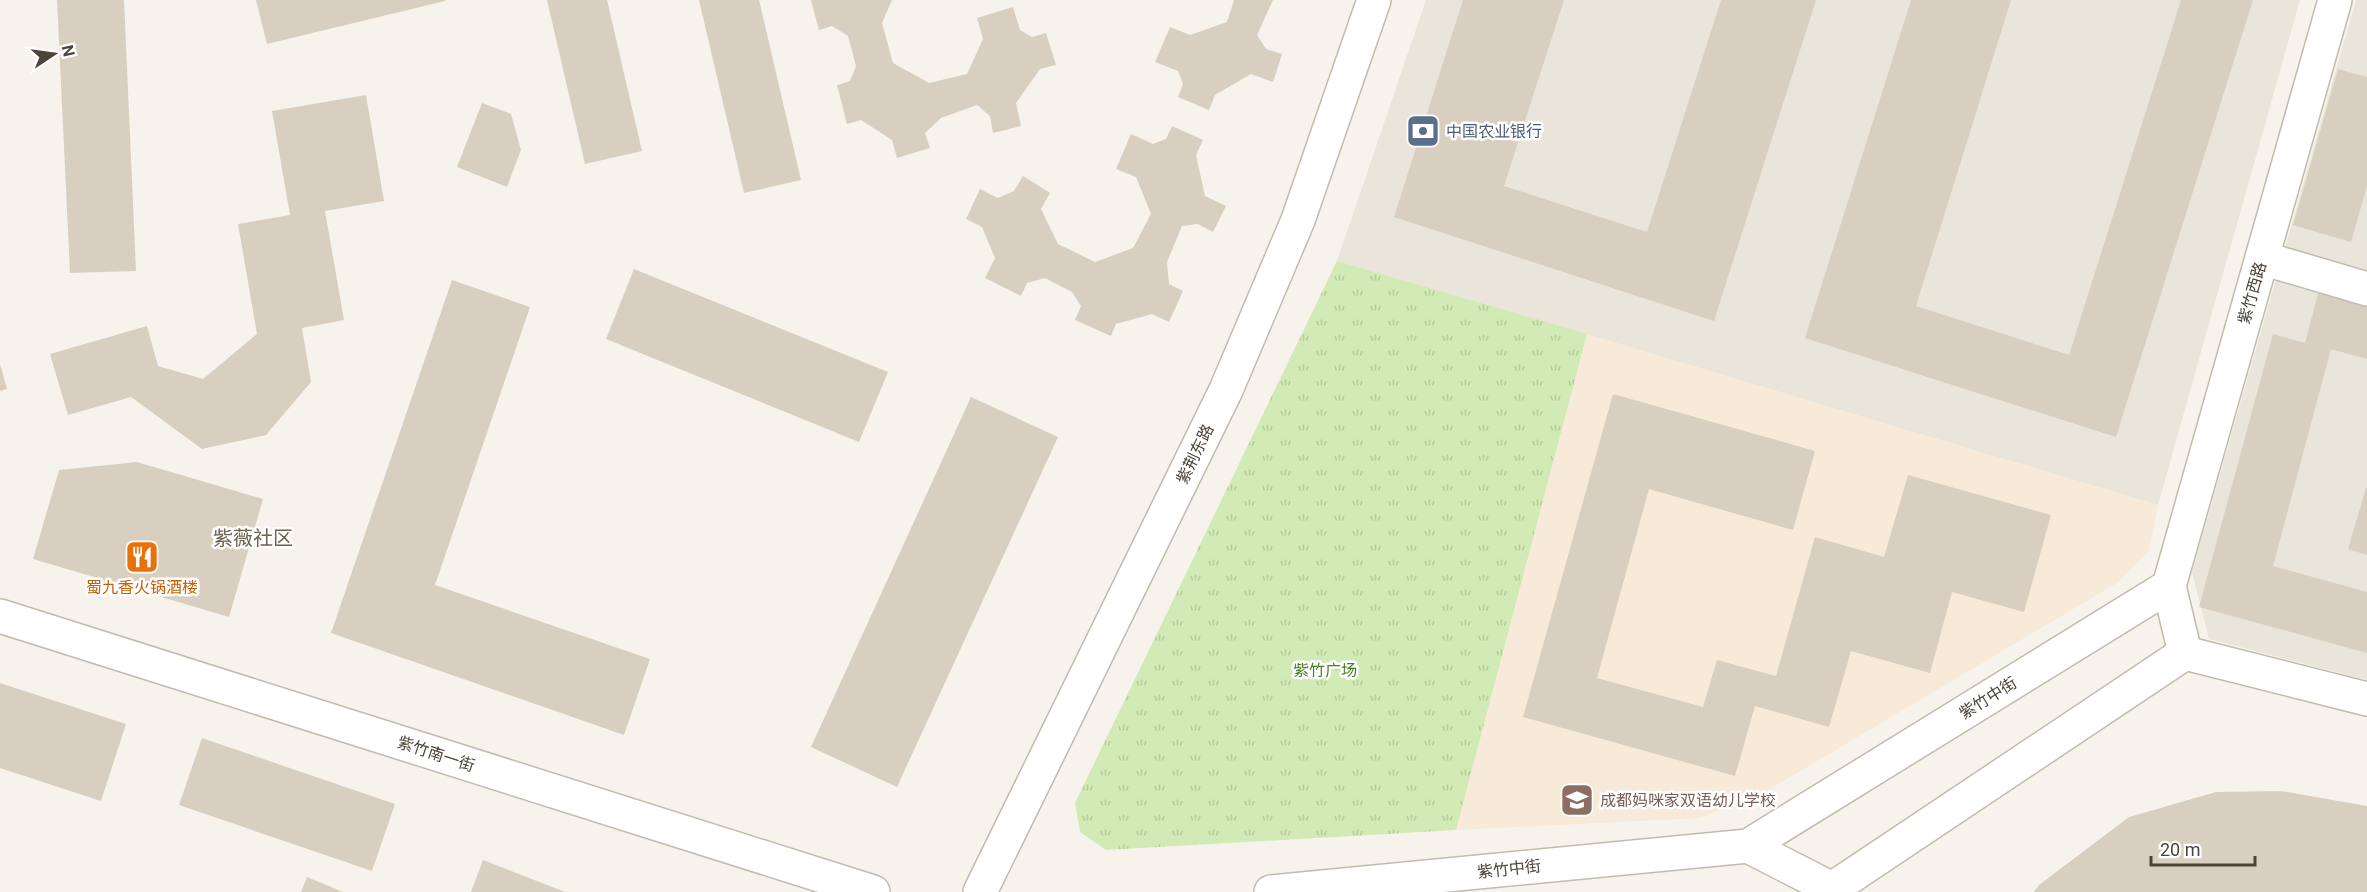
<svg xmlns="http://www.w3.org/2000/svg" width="2367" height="892" font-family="Roboto,'Noto Sans SC',sans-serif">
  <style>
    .residential { fill: #eae5da }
    .commercial { fill: #f7ead8 }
    .park { fill: url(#park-tufts) }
    .building { fill: #d8cfc1 }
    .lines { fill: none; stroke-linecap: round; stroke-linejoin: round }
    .minor-casing { stroke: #c2bbae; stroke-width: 36 }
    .minor { stroke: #fff; stroke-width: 33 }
    .labels { text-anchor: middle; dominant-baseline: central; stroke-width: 5; stroke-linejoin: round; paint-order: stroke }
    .service-label { font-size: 16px; fill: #4e5e75; stroke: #fff; text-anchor: start }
    .street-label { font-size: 16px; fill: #4b4439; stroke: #fff }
    .food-label { font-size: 16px; fill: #c56008; stroke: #fff }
    .park-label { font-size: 16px; fill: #4a7f2a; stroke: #fff }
    .education-label { font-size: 16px; fill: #785e54; stroke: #fff; text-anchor: start }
    .quarter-label { font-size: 20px; fill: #6e6250; stroke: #fff }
  </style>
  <defs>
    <pattern id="park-tufts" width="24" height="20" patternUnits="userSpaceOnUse" patternTransform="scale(1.5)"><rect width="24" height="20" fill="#d2eab5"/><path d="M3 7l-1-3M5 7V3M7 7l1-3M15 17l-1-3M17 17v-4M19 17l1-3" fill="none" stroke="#b6ca9c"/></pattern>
  </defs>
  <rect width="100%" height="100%" fill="#f6f3ec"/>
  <g class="residential">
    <path d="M1426 0H2300L2158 505 1337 261Z"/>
    <path d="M2356 0H2367V680L2209 639 2192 572Z"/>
  </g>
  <path class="commercial" d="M1587 334 2158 505 2149 551 2117 583 1760 795 1700 818 1456 830Z"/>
  <path class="park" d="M1337 261 1587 334 1456 830 1106 850 1080 832 1075 803Z"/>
  <g class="building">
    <path d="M57 0H124L136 271 70 273Z"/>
    <path d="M256 0H445V1L267 44Z"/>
    <path d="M547 0H607L642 151 585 164Z"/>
    <path d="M699 0H759L801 180 744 193Z"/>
    <path d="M811 0H892L882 23 893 63 929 83 967 74 983 39 977 18 1013 7 1020 30 1032 37 1046 33 1056 65 1040 69 1016 103 1021 126 993 133 990 116 977 105 941 118 925 133 930 148 897 158 892 140 861 120 847 124 837 85 850 81 856 66 848 36 832 26 819 30Z"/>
    <path d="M1234 0H1273L1257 35 1266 49 1282 54 1273 82 1251 74 1215 95 1209 110 1178 97 1183 84 1178 71 1155 62 1170 27 1190 35 1227 22Z"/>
    <path d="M1463 0H1564L1504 186 1647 232 1721 0H1816L1714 321 1394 217Z"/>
    <path d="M1911 0H2011L1916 306 2069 355 2181 0H2253L2116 437 1805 338Z"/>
    <path d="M2338 69 2367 77V186L2351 242 2293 225Z"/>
    <path d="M366 95 384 201 325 211 344 320 302 328 311 382 266 435 202 449 131 397 68 415 50 354 147 326 158 366 203 379 257 334 238 224 290 215 272 111Z"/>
    <path d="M482 103 511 114 521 150 507 187 457 167Z"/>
    <path d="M1172 126 1203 140 1196 155 1205 196 1226 206 1213 232 1198 224 1182 226 1167 262 1169 284 1183 291 1169 322 1152 314 1116 324 1111 336 1075 320 1081 306 1072 292 1045 278 1027 283 1021 296 985 278 995 258 982 227 966 219 980 189 998 198 1014 191 1023 176 1050 193 1041 209 1058 244 1095 262 1133 248 1151 214 1136 177 1116 169 1131 134 1153 144 1166 139Z"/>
    <path d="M634 269 888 372 859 442 606 339Z"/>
    <path d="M452 280 530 307 435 585 650 659 624 735 331 633Z"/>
    <path d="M2319 290 2367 303V359L2331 349 2273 566 2367 592V653L2199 607 2273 334 2305 343Z"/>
    <path d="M0 364 7 389 0 391Z"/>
    <path d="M1613 394 1815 451 1793 530 1649 489 1597 678 1703 707 1717 660 1776 676 1815 537 1884 557 1908 475 2051 515 2024 612 1952 592 1930 673 1851 651 1829 727 1755 706 1735 776 1523 717Z"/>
    <path d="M971 397 1058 437 897 787 811 747Z"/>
    <path d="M137 462 263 499 229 617 33 559 59 470Z"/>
    <path d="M2366 488H2367V555L2348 549Z"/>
    <path d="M0 683 126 724 101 801 0 768Z"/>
    <path d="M202 738 395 804 372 871 179 805Z"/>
    <path d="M2281 791 2367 806V892H2034L2039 885 2129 817 2216 792Z"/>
    <path d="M483 860 565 892H471Z"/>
    <path d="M307 877 343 892H301Z"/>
  </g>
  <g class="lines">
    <defs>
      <g id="minor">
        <path d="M2335 0 2169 586 2185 653 2367 699"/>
        <path d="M2262 258 2367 289"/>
        <path d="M0 616 873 892"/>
        <path d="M1748 846 1832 889"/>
        <path d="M1832 889 2185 653"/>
        <path d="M980 892 1226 390 1298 220 1374 0"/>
        <path d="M1271 892 1748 846 2169 586"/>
      </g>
    </defs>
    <use href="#minor" class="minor-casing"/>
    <use href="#minor" class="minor"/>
  </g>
  <defs>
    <symbol id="bank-square" viewBox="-11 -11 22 22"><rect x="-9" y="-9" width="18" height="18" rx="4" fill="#5c6f8a" stroke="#fff"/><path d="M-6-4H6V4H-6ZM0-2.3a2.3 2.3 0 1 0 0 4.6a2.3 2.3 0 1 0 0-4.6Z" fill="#fff"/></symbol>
    <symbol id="restaurant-square" viewBox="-11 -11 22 22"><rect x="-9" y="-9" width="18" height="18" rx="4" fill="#e8710a" stroke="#fff"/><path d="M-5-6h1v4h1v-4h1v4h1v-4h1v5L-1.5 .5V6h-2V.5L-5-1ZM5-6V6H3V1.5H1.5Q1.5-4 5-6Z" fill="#fff"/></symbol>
    <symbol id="school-square" viewBox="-11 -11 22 22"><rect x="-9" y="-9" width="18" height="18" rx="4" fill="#8d6e63" stroke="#fff"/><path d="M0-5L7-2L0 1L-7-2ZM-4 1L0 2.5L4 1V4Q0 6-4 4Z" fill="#fff"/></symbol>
  </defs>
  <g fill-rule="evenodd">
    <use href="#bank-square" x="1404" y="112" width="38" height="38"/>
    <use href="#restaurant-square" x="123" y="538" width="38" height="38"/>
    <use href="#school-square" x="1558" y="781" width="38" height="38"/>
  </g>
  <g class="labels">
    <g class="service-label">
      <text x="1446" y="131">中国农业银行</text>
    </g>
    <g class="street-label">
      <text transform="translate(2252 293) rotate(-74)">紫竹西路</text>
      <text transform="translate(1195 454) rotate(-64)">紫荆东路</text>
      <text transform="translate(1988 698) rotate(-32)">紫竹中街</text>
      <text transform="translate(436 754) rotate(18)">紫竹南一街</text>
      <text transform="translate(1509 869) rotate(-6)">紫竹中街</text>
    </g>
    <g class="food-label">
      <text x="142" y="587">蜀九香火锅酒楼</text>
    </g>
    <g class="park-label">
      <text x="1325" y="670">紫竹广场</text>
    </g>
    <g class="education-label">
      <text x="1600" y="800">成都妈咪家双语幼儿学校</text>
    </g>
    <g class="quarter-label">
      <text x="253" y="538">紫薇社区</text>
    </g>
  </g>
  <g transform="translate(54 54) rotate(77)" stroke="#ffffff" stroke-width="4.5" paint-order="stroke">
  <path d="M0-4.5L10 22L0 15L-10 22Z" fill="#4b4439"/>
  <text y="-9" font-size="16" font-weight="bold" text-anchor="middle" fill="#4b4439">N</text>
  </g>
  <path d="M2151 856v9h104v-9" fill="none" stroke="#4b4439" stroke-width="3"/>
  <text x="2160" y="856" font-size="18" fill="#4b4439" stroke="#ffffff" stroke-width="4.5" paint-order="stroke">20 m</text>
</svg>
